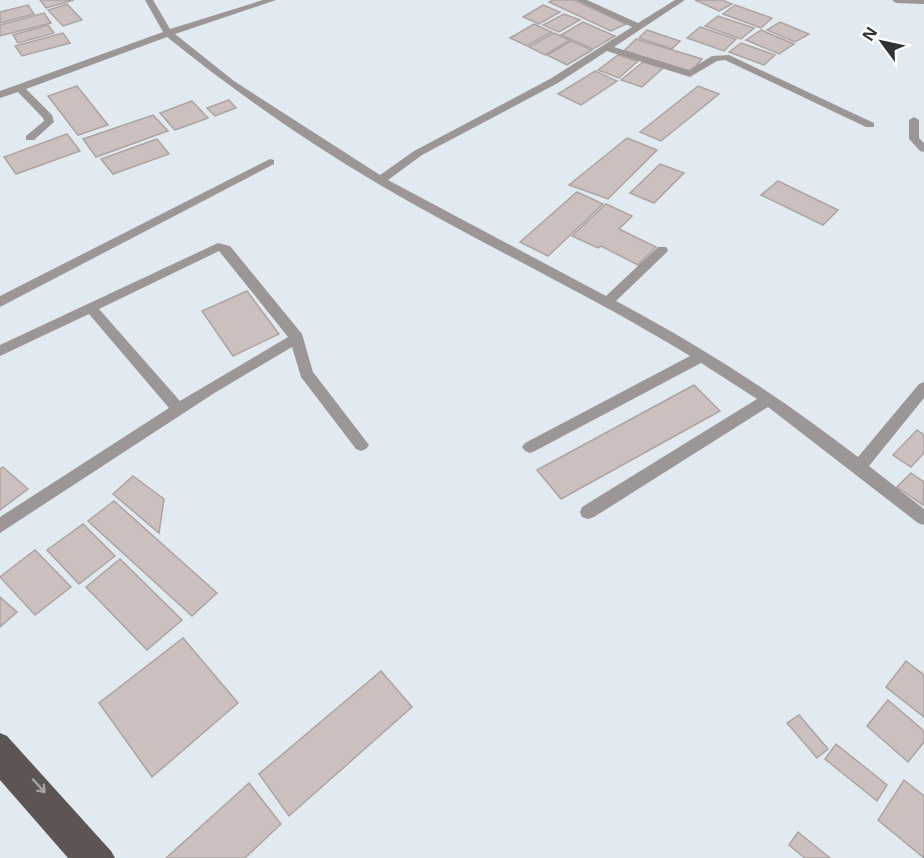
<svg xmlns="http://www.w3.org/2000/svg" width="924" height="858" font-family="'Open Sans',sans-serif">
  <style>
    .building { fill: #cbc0be; stroke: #ada3a0; stroke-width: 1.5 }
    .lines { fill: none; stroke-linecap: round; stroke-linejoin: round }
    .minor { fill: #9c9796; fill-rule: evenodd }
    .major { fill: #5c5553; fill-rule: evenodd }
    .oneway { stroke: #a5a2a0 }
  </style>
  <rect width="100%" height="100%" fill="#e2eaf1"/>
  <g class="building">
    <path d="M40 0H74L46 8Z"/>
    <path d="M553 0H574L626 24 611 31 549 2Z"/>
    <path d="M695 0H722L732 4 719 11Z"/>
    <path d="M67 4 82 20 63 26 48 10Z"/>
    <path d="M28 5 34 14 0 23V12Z"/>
    <path d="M543 5 560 12 539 24 523 17Z"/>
    <path d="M735 5 772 18 761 28 723 14Z"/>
    <path d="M44 13 51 23 0 36V25Z"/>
    <path d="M564 14 580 20 559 32 543 25Z"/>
    <path d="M718 16 754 28 741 39 705 26Z"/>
    <path d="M583 22 615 36 593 49 561 35Z"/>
    <path d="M780 22 809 34 795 42 767 30Z"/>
    <path d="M534 24 552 32 527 46 510 38Z"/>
    <path d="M48 25 54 33 18 43 13 35Z"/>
    <path d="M700 27 736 39 724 51 687 38Z"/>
    <path d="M647 30 680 41 672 49 639 38Z"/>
    <path d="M761 30 794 44 779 54 746 40Z"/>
    <path d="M63 33 70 43 22 56 15 46Z"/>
    <path d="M554 33 570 40 545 55 529 47Z"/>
    <path d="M636 39 702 59 691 72 624 51Z"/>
    <path d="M571 41 592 50 567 65 547 55Z"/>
    <path d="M741 43 775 55 764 65 729 52Z"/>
    <path d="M618 55 638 61 619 78 598 70Z"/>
    <path d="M643 62 663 68 642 87 621 80Z"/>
    <path d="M595 71 617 81 581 105 558 94Z"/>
    <path d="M77 86 108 125 78 135 48 96Z"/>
    <path d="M698 86 719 94 661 141 640 132Z"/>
    <path d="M229 100 236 108 215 116 207 108Z"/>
    <path d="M192 101 208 118 175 130 160 113Z"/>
    <path d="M153 115 168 131 96 157 83 139Z"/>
    <path d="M67 134 80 151 16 174 4 157Z"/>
    <path d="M627 138 657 150 608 199 569 185Z"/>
    <path d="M157 139 169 154 113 174 101 159Z"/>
    <path d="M660 164 684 173 654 203 630 193Z"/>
    <path d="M778 181 838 210 823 225 761 195Z"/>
    <path d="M577 192 603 204 548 256 520 242Z"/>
    <path d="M606 204 632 216 619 229 656 247 638 265 601 246 598 248 572 236Z"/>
    <path d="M247 291 279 334 233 356 202 311Z"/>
    <path d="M694 385 720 411 561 499 537 470Z"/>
    <path d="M917 430 924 435V453L911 467 893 455Z"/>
    <path d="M3 467 28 489 0 510V469Z"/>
    <path d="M911 473 924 482 923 505 897 487Z"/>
    <path d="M133 476 164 499 159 533 113 494Z"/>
    <path d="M114 501 217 593 192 616 88 521Z"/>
    <path d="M83 524 115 556 79 584 47 550Z"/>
    <path d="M35 550 71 587 35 615 0 577Z"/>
    <path d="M120 559 182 620 147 650 86 587Z"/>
    <path d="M0 597 17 612 0 627Z"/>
    <path d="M183 638 238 703 152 777 99 703Z"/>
    <path d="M906 661 924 675V717L886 687Z"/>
    <path d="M381 671 412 707 289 816 259 774Z"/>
    <path d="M888 700 924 731V742L908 762 867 726Z"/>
    <path d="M799 715 828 749 817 758 787 723Z"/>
    <path d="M836 744 887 785 877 801 825 759Z"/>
    <path d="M904 780 924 796V858L878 820Z"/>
    <path d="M249 783 281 824 245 858H166Z"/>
    <path d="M798 832 830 858H805L789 845Z"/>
  </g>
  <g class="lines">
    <g class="minor">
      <path d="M145 0H153L170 29 263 0H276L175 34 234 81 380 175 414 151 550 79 632 27 576 0H587L638 23 675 0H685L614 47 689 70 712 56 729 55 874 123V127H866L725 60 717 61 690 77 607 51 558 83 422 155 388 180 606 296 658 247H666L668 250 666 253 616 301C701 346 782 398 858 457L919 384 924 382V398L869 466 924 509V525L918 523 768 407 594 517 588 519 582 517 580 512 582 507 757 399 701 363 535 451 530 453 525 451 522 447 525 443 690 356C587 293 478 243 375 182 302 139 233 90 167 37L26 89 52 115 54 122 34 140H26V136L44 121 43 118 18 92 0 98V91L163 32Z"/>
      <path d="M892 0H924V4L896 3Z"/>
      <path d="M914 117 919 120V138L924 143V152L920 151 909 139V120Z"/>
      <path d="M270 159 274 160V164L0 307V296Z"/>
      <path d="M218 243 230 246 302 334 313 372 366 441 369 445 366 449 361 451 356 449 301 377 292 347 216 392 0 533V517L169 408 89 314 0 356V345ZM219 251 288 337 180 401 99 309Z"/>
    </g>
    <path class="major" d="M0 733 7 736 111 851 115 858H68L0 780Z"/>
  </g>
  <defs><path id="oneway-shaft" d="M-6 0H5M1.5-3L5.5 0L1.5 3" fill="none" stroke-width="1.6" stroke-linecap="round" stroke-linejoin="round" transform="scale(1.5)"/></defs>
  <use class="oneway" href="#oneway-shaft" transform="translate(39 786) rotate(48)"/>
  <g transform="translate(882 42) rotate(303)" stroke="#ffffff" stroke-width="4.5" paint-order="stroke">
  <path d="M0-4.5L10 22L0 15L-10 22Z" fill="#2f3234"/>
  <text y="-9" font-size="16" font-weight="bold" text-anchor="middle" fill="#2f3234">N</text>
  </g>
</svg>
